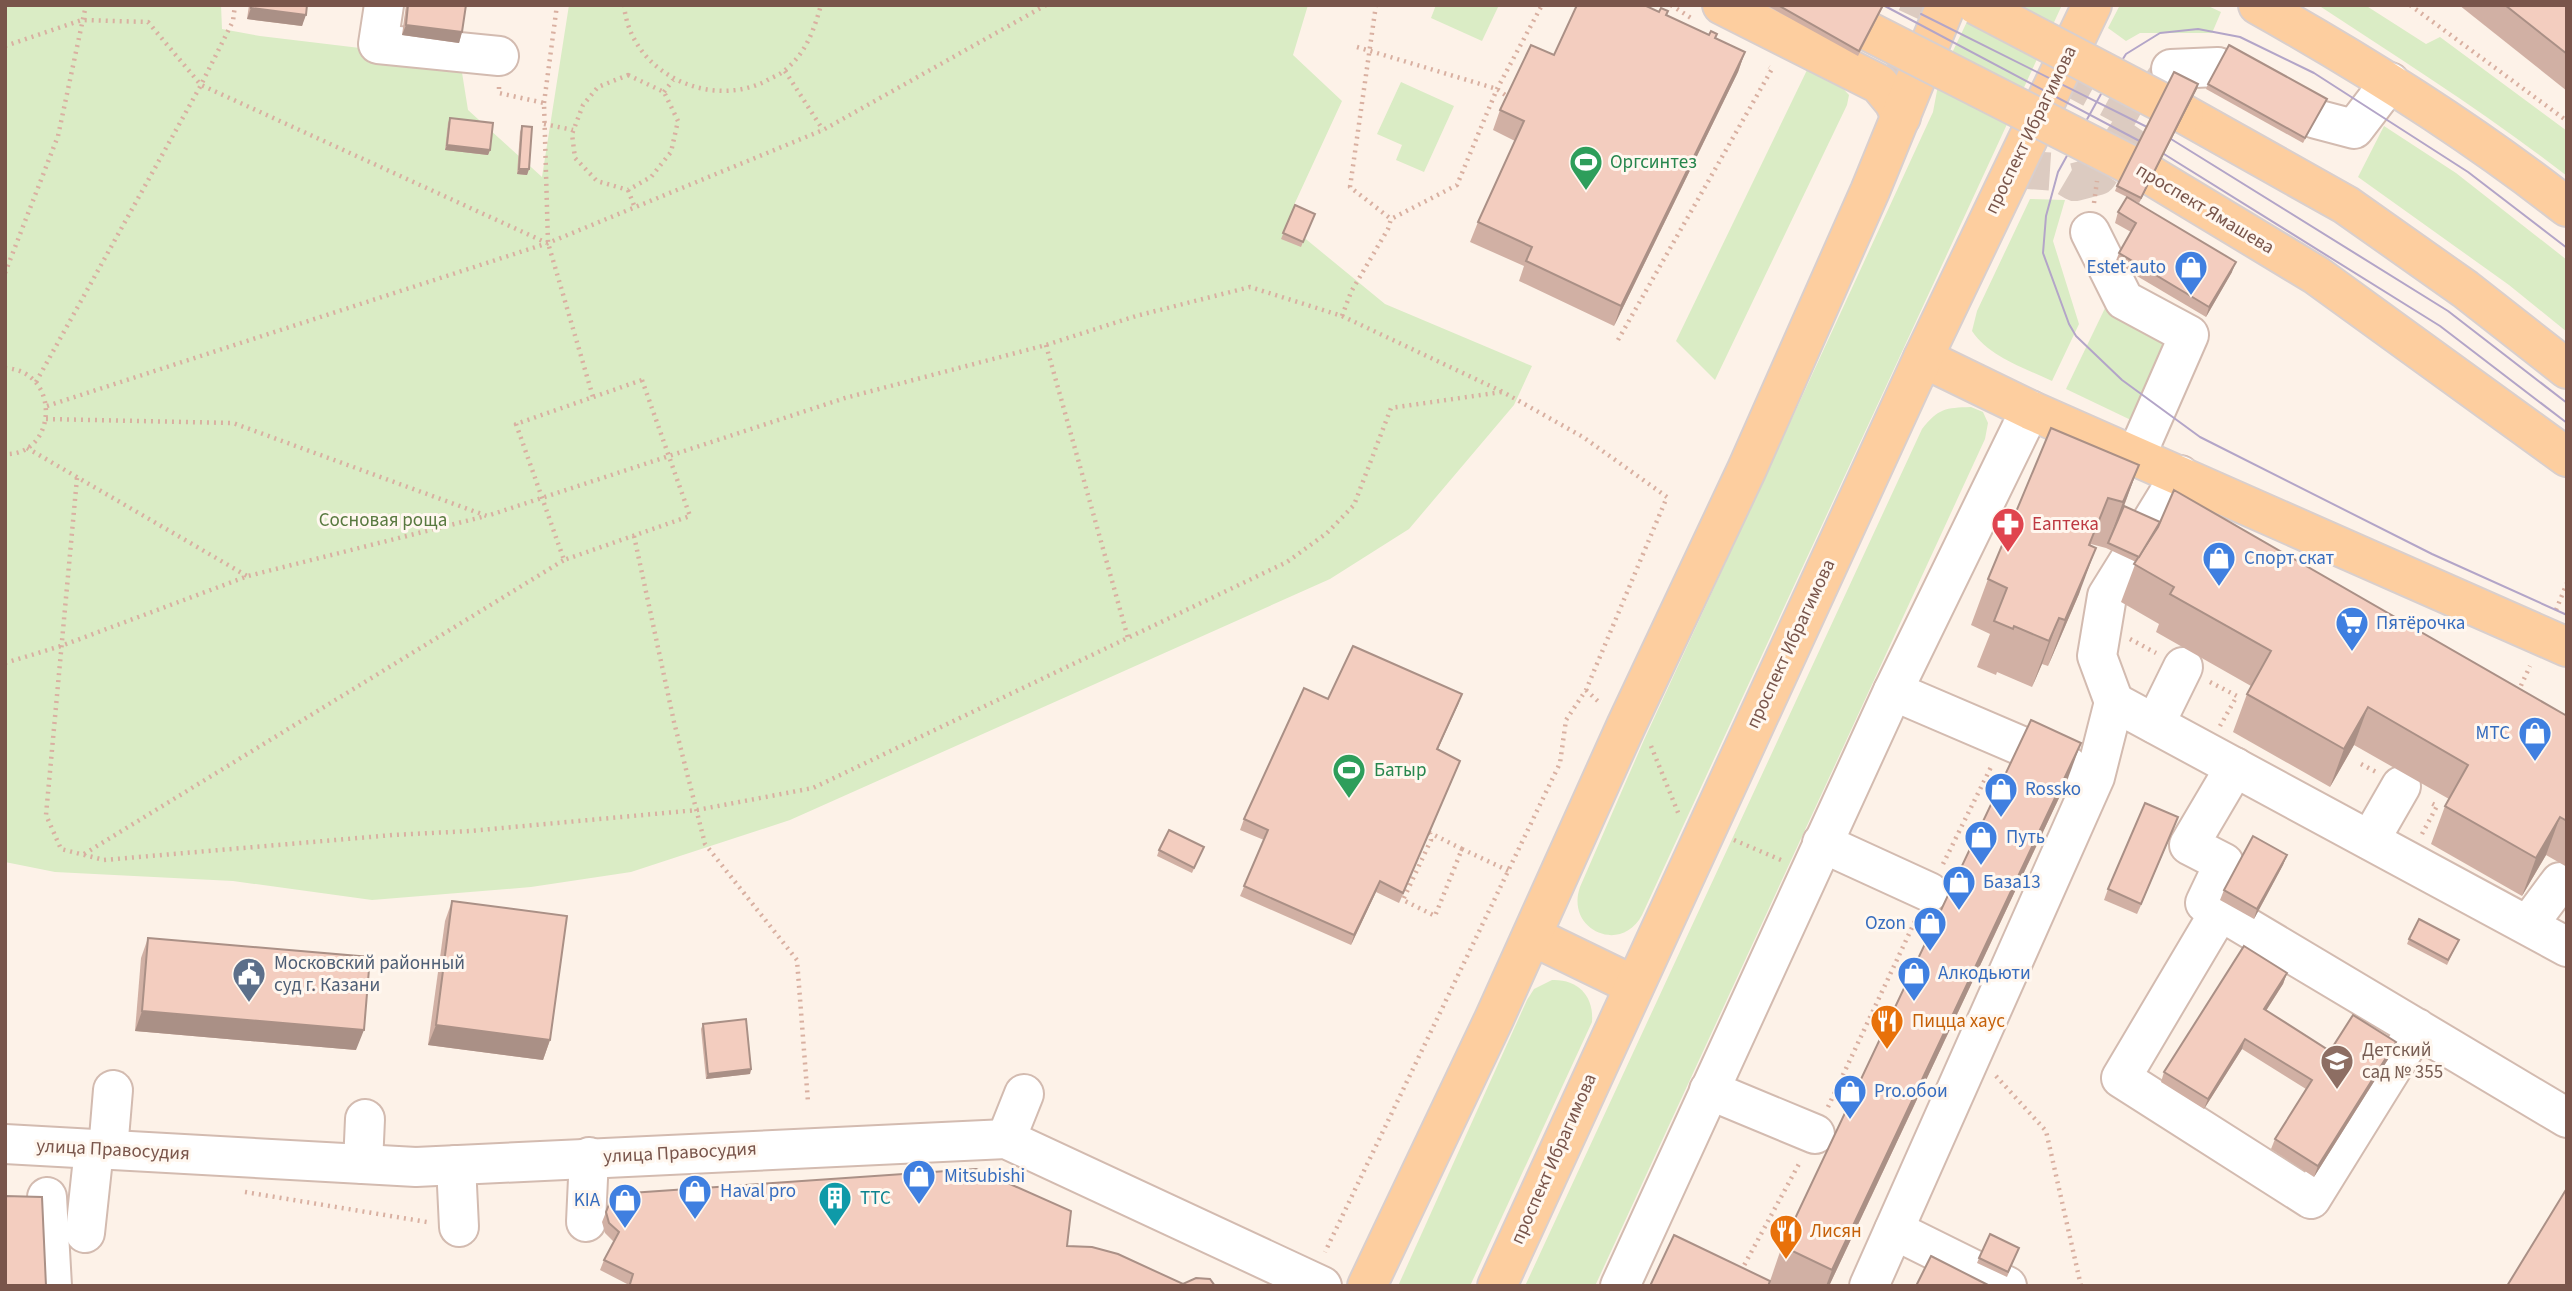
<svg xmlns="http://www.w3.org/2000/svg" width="2572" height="1291" font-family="'Source Sans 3',sans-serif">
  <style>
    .green { fill: #daecc5 }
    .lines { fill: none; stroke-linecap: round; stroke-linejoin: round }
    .minor-tunnel { stroke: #dccbc1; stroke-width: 38; stroke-dasharray: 38 19; stroke-linecap: butt }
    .minor-casing { stroke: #d3bbb0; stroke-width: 42 }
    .major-casing { stroke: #d9cfcd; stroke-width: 42 }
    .path { stroke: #d9b0a1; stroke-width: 4.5; stroke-dasharray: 2 5; stroke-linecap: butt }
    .minor { stroke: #fff; stroke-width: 38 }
    .major { stroke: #fdce9f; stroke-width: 38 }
    .tram { stroke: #b3a5c8; stroke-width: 2 }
    .major-bridge-casing { stroke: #d9cfcd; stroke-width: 42; stroke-linecap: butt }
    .major-bridge { stroke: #fdce9f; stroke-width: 38 }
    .wall { fill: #d1b0a4 }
    .shaded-wall { fill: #aa9086 }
    .building { fill: #f3cdbf; stroke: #aa9086; stroke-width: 2 }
    .labels { text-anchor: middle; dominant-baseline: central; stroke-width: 6; stroke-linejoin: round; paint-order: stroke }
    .street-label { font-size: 19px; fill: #79554b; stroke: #fff7ef }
    .leisure-label { font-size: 19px; fill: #27864d; stroke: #fff7ef; text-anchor: start }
    .shop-label { font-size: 19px; fill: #366cbe; stroke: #fff7ef; text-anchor: start }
    .park-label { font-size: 19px; fill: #58793f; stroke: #fff7ef }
    .health-label { font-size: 19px; fill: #be3a42; stroke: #fff7ef; text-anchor: start }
    .service-label { font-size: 19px; fill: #4e5e75; stroke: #fff7ef; text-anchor: start }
    .food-label { font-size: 19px; fill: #c56008; stroke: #fff7ef; text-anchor: start }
    .education-label { font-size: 19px; fill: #785e54; stroke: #fff7ef; text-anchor: start }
    .culture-label { font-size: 19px; fill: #0d838f; stroke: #fff7ef; text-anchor: start }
  </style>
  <rect width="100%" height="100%" fill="#fdf2e8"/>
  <g class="green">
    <path d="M5 5H221L222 29 260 36 460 60 468 110 542 177 569 5H1308L1293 55 1342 101 1294 205 1296 231 1385 304 1532 366 1514 405 1409 529 1330 579 790 820 631 872 531 887 372 900 233 881 55 872 5 862Z"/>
    <path d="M1436 5H1499L1482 41 1431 18Z"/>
    <path d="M1975 5H2062L1642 915C1621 955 1565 930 1580 887L1644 740 1933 112 1939 80Z"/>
    <path d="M2120 5H2206L2221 12 2212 33H2140L2126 41 2108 28Z"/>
    <path d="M2318 5H2365L2426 44 2440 37 2567 131V176C2487 114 2402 60 2318 5Z"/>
    <path d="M1808 68 1839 84 1849 95 1847 105 1715 380 1676 341Z"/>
    <path d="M1401 82 1454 106 1424 172 1396 160 1402 145 1377 134Z"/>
    <path d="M2384 126 2456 173 2567 260V332L2509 285 2358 177Z"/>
    <path d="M2030 199 2065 200 2053 241 2079 324 2052 381C2025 368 1989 357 1972 331L1977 311Z"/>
    <path d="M2107 304 2172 335 2133 421 2066 389Z"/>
    <path d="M1971 407 1983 412 1988 423 1985 439 1595 1286H1525L1922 429C1939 408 1945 408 1971 407Z"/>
    <path d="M1552 980C1578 979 1594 996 1592 1022L1470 1286H1398L1527 1000 1534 989Z"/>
  </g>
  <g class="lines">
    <g class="minor-tunnel">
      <path d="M1887 64 1896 61 1922 5"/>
      <path d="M2059 71 2140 115"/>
      <path d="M2012 169 2058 172 2075 182 2098 176 2171 70"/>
    </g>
    <defs>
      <g id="minor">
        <path d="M384 5 378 44 499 56"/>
        <path d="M2171 69 2218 67"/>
        <path d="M2316 119 2354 129 2390 82"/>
        <path d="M2090 232 2124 300 2189 335 2136 456"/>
        <path d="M2150 524 2180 475"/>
        <path d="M1893 691 2068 766"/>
        <path d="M2114 702 2567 947"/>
        <path d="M2155 724 2183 667"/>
        <path d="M2370 840 2401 786"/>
        <path d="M1822 843 1929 892"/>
        <path d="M2220 911 2205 903 2224 863 2189 845 2235 767"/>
        <path d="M2528 925 2560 882 2567 886"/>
        <path d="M2417 1028 2311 1199 2121 1078 2220 911C2336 979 2451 1049 2567 1118"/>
        <path d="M1709 1090 1815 1134"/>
        <path d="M1006 1139 1024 1094"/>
        <path d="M5 1144 416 1167 1006 1139 1322 1286"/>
        <path d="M108 1150 113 1090"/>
        <path d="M363 1164 365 1119"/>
        <path d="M456 1165 459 1227"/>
        <path d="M47 1197 52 1286"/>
        <path d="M586 1222 589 1157"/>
        <path d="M1894 1230 2007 1286"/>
        <path d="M85 1233 94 1149"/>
        <path d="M1620 1286 1893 691 2030 410"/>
        <path d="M1869 1286 2095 777 2114 702 2097 656 2107 596 2130 559"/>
      </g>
      <g id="major">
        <path d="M1722 5 1879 84 1894 102 1901 117"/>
        <path d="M2258 5C2365 65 2470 131 2567 207"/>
        <path d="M2184 114 2346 205 2465 289 2567 369"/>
        <path d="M2152 176 2316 275 2567 457"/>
        <path d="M1923 358 2030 410 2567 647"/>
        <path d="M1532 936 1633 985"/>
        <path d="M1367 1286 1494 1019 1626 726 1747 469 1870 191 1946 5"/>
        <path d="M1497 1286 1923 358 2092 5"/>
      </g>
    </defs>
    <use href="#minor" class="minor-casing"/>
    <use href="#major" class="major-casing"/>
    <g class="path">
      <path d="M624 5C630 72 708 110 766 81 772 77 780 75 785 70 806 53 814 30 821 5"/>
      <path d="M1376 5 1350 187 1391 219"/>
      <path d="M1671 5 1694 20"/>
      <path d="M2410 5 2567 121"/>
      <path d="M5 46 82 20 148 22 201 85 547 243"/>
      <path d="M1357 47 1497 89 1508 97"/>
      <path d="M785 71 823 130"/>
      <path d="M628 75 664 92 678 121 671 152 651 177 628 190 597 181 575 158 572 134 583 105 598 87Z"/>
      <path d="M499 87V93L544 103 548 243 593 397"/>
      <path d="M664 92 673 80"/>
      <path d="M544 103 557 5"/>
      <path d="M544 124 573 130"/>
      <path d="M628 190 635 208"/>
      <path d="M2094 203 2097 181"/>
      <path d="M5 273 58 136 86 5"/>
      <path d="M1342 316 1351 292 1388 229 1391 219 1457 185 1497 89 1542 5"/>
      <path d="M1618 340 1772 69 1769 67"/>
      <path d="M1046 345 1128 638"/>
      <path d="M5 368C62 371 57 456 5 454"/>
      <path d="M642 380 690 516 564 560 516 424Z"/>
      <path d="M36 382 201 85 233 21 235 5"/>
      <path d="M47 406 548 243 823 130 1046 5"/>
      <path d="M46 419 233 423 487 516 845 398 1046 345 1136 316 1250 287 1342 316 1503 392 1583 437 1667 497 1586 690 1566 720 1560 763 1325 1252"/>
      <path d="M27 448 247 576"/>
      <path d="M77 478 46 815 61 849 104 860 393 835 470 831 697 810 813 788 1287 562 1327 533 1354 505 1391 408 1502 392"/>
      <path d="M634 536 674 722 705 844 797 960 808 1102"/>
      <path d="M2556 610 2567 583"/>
      <path d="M2130 639 2156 653"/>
      <path d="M5 663 61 646 248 576 486 516"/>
      <path d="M2210 682 2237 696 2220 726"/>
      <path d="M1586 690 1601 704"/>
      <path d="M2518 692 2530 666"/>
      <path d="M1651 746 1679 815"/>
      <path d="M2361 764 2376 772"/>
      <path d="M2422 834 2437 806 2429 802"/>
      <path d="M1734 840 1781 860"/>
      <path d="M1462 849 1430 833 1431 840 1403 900 1435 916 1462 849 1509 871"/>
      <path d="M84 854 564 560"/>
      <path d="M1943 864 1992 765"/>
      <path d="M1996 1076 2046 1131 2081 1286"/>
      <path d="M1828 1107 1916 919"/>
      <path d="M245 1192 427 1222"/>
      <path d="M1741 1271 1800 1162"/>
    </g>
    <use href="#minor" class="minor"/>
    <use href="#major" class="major"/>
    <g class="tram">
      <path d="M1883 5 2164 154 2440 326 2567 423"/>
      <path d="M1921 14 2171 139 2448 311 2567 403"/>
      <path d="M2567 248 2468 172 2314 73 2240 37 2198 29 2160 33 2126 54 2101 94 2058 172 2046 216 2043 253 2069 324 2076 336 2122 380 2200 437 2432 554 2567 615"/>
    </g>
    <defs>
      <g id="major-bridge">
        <path d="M1976 5 2184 114"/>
        <path d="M1858 26 2152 176"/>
      </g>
    </defs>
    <use href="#major-bridge" class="major-bridge-casing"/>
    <use href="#major-bridge" class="major-bridge"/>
  </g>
  <g class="wall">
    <path d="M249 5H307L302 26 247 19Z"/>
    <path d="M406 5H466L462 32 459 43 402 35Z"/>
    <path d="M1648 5V7L1745 52 1738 72 1614 326 1519 281 1524 266 1470 242 1478 222 1515 141 1493 130 1500 110 1554 55Z"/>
    <path d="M1766 5H1884L1858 56Z"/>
    <path d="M2459 5H2567V91Z"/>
    <path d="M2198 84 2139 203 2115 191 2117 186Z"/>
    <path d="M2208 84 2327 99 2303 143 2206 89Z"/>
    <path d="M450 118 490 150 488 155 445 150 448 123Z"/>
    <path d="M522 126 529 169 527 175 517 174 520 132Z"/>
    <path d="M1295 205 1315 214 1301 247 1281 239Z"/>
    <path d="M2118 212 2232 272 2206 317 2115 263 2119 253 2131 232 2115 223Z"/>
    <path d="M2139 465 2124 506 2567 716V867L2546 855 2522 896 2431 844 2445 806 2449 799 2354 745 2330 787 2233 732 2247 694 2251 686 2156 632 2159 624 2121 602 2136 562 2106 548 2091 544 2079 594 2048 666 2042 664 2032 687 1997 672 1996 675 1977 667 1990 634 1971 625 1988 579Z"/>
    <path d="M1462 694 1438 749 1460 761 1399 903 1376 892 1351 945 1240 896 1264 840 1240 830 1244 819 1328 699Z"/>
    <path d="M2067 781 1829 1286H1771L1769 1284 1782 1246Z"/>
    <path d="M2178 817 2137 914 2104 900 2108 889Z"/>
    <path d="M1204 847 1192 873 1157 856 1159 850Z"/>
    <path d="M2287 855 2283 865 2254 919 2220 900 2224 890Z"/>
    <path d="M452 901 550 1040 543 1060 428 1045 445 921Z"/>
    <path d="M148 938 356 1050 135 1031 141 958Z"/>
    <path d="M2409 939 2459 940 2447 965 2407 944Z"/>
    <path d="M2287 973 2283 984 2266 1011 2330 1051 2396 1042 2392 1053 2314 1177 2271 1149 2275 1139 2306 1089 2242 1049 2204 1109 2161 1082 2164 1072Z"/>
    <path d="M703 1024 751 1069 750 1074 706 1079 701 1029Z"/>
    <path d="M610 1202 1067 1246 1183 1284 1215 1286H629V1285L600 1270 604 1260 614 1242 605 1233 602 1222Z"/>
    <path d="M2019 1248 2007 1277 1977 1263 1979 1258Z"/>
  </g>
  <g class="shaded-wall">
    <path d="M251 8 306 15 302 26 247 19Z"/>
    <path d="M406 25 462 32 459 43 402 35Z"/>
    <path d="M1745 52 1738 72 1614 326 1621 306Z"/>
    <path d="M2198 84 2197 89 2139 203 2141 198Z"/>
    <path d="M447 145 490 150 488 155 445 150Z"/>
    <path d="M519 169H529L527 175 517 174Z"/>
    <path d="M2236 262 2232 272 2206 317 2209 307Z"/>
    <path d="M2139 465 2122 511 2108 543 2123 502Z"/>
    <path d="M2096 548 2079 594 2048 666 2065 620Z"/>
    <path d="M2059 618 2042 664 2032 687 2049 641Z"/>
    <path d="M1462 694 1458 705 1433 759 1437 749Z"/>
    <path d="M2368 707 2354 745 2330 787 2344 749Z"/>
    <path d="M2081 743 2067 781 1829 1286H1826L1832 1270Z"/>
    <path d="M1460 761 1456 771 1399 903 1403 893Z"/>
    <path d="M2178 817 2174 828 2137 914 2141 904Z"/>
    <path d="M2560 817 2546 855 2522 896 2536 858Z"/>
    <path d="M2287 855 2283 865 2254 919 2257 909Z"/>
    <path d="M1380 881 1376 892 1351 945 1354 935Z"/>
    <path d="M2287 973 2283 984 2260 1020 2264 1009Z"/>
    <path d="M142 1011 364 1030 356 1050 135 1031Z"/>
    <path d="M436 1025 550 1040 543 1060 428 1045Z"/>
    <path d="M2245 1039 2242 1049 2204 1109 2208 1099Z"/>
    <path d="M2396 1042 2392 1053 2314 1177 2318 1166Z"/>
    <path d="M751 1069 750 1074 706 1079 708 1074Z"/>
  </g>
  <g class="building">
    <path d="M251 5H307L306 15 251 8Z"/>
    <path d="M408 5H466L462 32 406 25Z"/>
    <path d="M1577 5H1647L1646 6 1659 12 1661 8 1668 11 1666 15 1709 35 1711 31 1717 34 1715 38 1745 52 1621 306 1526 261 1532 247 1478 222 1524 121 1500 110 1531 45 1554 55Z"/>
    <path d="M1778 5H1883L1859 51Z"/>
    <path d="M2505 5H2567V54Z"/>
    <path d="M2229 45 2327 99 2305 138 2208 84Z"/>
    <path d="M2174 72 2198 84 2141 198 2117 186Z"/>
    <path d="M450 118 493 123 490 150 447 145Z"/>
    <path d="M522 126 532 127 529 169H519Z"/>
    <path d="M2127 197 2236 262 2209 307 2119 253 2136 223 2118 212Z"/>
    <path d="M1295 205 1315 214 1303 242 1283 233Z"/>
    <path d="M2051 428 2139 465 2123 502 2108 498 2089 545 2096 548 2065 620 2059 618 2049 641 2014 626 2013 629 1994 621 2007 588 1988 579Z"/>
    <path d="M2174 490 2567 716V821L2560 817 2536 858 2445 806 2468 765 2368 707 2344 749 2247 694 2271 651 2170 594 2174 587 2134 564 2158 527Z"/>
    <path d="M2124 506 2160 522 2139 557 2108 543Z"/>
    <path d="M1353 646 1462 694 1437 749 1460 761 1403 893 1380 881 1354 935 1244 886 1268 830 1244 819 1304 688 1328 699Z"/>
    <path d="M2031 720 2081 743 1832 1270 1782 1246Z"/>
    <path d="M2145 803 2178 817 2141 904 2108 889Z"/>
    <path d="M1169 830 1204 847 1194 868 1159 850Z"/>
    <path d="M2253 836 2287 855 2257 909 2224 890Z"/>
    <path d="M452 901 567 916 550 1040 436 1025Z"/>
    <path d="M2419 919 2459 940 2448 960 2409 939Z"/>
    <path d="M148 938 370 957 364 1030 142 1011Z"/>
    <path d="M2244 946 2287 973 2264 1009 2330 1051 2353 1015 2396 1042 2318 1166 2275 1139 2312 1080 2245 1039 2208 1099 2164 1072Z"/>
    <path d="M746 1019 751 1069 708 1074 703 1024Z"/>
    <path d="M976 1169 1071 1211 1067 1246 1092 1247 1118 1254 1183 1284 1196 1278 1210 1279 1215 1286H632L630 1284 633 1274 604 1260 619 1232 609 1223 606 1212 610 1202 616 1194Z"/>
    <path d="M2567 1188V1286H2507Z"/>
    <path d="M5 1196 42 1197 46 1286H5Z"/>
    <path d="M1990 1234 2019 1248 2008 1272 1979 1258Z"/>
    <path d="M1674 1235 1770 1281 1768 1286H1650Z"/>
    <path d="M1931 1256 1990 1286H1916Z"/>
  </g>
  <defs>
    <symbol id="stadium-pin" viewBox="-11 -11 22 30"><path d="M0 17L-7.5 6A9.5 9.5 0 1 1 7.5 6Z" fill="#2e9e5b" stroke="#fff7ef"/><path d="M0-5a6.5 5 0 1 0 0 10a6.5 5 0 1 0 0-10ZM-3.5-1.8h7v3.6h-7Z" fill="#fff"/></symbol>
    <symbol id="shop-pin" viewBox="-11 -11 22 30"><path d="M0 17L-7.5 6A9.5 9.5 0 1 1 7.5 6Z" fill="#3f7fe0" stroke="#fff7ef"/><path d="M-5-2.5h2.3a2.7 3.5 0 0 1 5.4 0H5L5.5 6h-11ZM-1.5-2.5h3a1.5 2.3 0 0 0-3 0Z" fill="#fff"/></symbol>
    <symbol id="pharmacy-pin" viewBox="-11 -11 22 30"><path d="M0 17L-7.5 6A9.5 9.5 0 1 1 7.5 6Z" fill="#e0444e" stroke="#fff7ef"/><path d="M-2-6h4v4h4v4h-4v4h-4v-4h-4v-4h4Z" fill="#fff"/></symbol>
    <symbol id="supermarket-pin" viewBox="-11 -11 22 30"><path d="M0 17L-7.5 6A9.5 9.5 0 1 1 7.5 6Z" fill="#3f7fe0" stroke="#fff7ef"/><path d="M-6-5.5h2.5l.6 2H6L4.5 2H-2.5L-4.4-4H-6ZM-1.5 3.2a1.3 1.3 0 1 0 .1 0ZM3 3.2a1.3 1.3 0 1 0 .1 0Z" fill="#fff"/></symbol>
    <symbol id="civic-pin" viewBox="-11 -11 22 30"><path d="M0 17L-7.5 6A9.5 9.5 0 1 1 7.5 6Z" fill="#5c6f8a" stroke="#fff7ef"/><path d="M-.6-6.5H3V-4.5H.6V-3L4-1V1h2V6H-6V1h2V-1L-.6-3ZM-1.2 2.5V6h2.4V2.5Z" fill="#fff"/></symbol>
    <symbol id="restaurant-pin" viewBox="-11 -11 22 30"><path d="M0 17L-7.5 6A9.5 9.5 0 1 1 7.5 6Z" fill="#e8710a" stroke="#fff7ef"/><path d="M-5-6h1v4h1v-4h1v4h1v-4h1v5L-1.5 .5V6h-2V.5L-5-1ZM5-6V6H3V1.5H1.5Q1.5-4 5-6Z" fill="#fff"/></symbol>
    <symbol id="school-pin" viewBox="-11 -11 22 30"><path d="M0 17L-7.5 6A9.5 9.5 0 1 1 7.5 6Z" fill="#8d6e63" stroke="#fff7ef"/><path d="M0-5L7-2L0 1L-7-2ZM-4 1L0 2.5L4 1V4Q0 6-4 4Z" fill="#fff"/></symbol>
    <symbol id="building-pin" viewBox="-11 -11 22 30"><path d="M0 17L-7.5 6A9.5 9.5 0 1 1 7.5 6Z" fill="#0f9aa8" stroke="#fff7ef"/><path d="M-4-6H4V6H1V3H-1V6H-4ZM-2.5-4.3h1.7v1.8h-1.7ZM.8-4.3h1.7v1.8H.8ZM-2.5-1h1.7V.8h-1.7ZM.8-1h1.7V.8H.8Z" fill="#fff"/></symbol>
  </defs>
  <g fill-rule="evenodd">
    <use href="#stadium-pin" x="1567" y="143" width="38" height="52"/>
    <use href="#shop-pin" x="2172" y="248" width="38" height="52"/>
    <use href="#pharmacy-pin" x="1989" y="505" width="38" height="52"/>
    <use href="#shop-pin" x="2200" y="539" width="38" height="52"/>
    <use href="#supermarket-pin" x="2333" y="604" width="38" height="52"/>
    <use href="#shop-pin" x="2516" y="714" width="38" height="52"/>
    <use href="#stadium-pin" x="1330" y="751" width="38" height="52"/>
    <use href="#shop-pin" x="1982" y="770" width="38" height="52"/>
    <use href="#shop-pin" x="1962" y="818" width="38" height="52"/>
    <use href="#shop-pin" x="1940" y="863" width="38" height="52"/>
    <use href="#shop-pin" x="1911" y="904" width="38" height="52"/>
    <use href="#shop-pin" x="1895" y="954" width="38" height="52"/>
    <use href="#civic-pin" x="230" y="955" width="38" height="52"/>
    <use href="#restaurant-pin" x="1868" y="1002" width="38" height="52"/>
    <use href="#school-pin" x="2318" y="1042" width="38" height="52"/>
    <use href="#shop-pin" x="1831" y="1072" width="38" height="52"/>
    <use href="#shop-pin" x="900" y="1157" width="38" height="52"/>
    <use href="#shop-pin" x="676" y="1172" width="38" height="52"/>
    <use href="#building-pin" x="816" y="1179" width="38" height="52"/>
    <use href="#shop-pin" x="606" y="1181" width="38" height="52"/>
    <use href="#restaurant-pin" x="1767" y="1212" width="38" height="52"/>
  </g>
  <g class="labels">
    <g class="street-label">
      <text transform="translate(2031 130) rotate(-64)">проспект Ибрагимова</text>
      <text transform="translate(2205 209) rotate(31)">проспект Ямашева</text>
      <text transform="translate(1791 644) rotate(-65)">проспект Ибрагимова</text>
      <text transform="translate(113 1150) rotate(3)">улица Правосудия</text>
      <text transform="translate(680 1153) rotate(-3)">улица Правосудия</text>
      <text transform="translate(1554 1159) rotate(-66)">проспект Ибрагимова</text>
    </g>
    <g class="leisure-label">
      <text x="1610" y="162">Оргсинтез</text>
      <text x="1374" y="770">Батыр</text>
    </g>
    <g class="shop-label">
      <text x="2166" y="267" text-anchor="end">Estet auto</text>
      <text x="2244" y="558">Спорт скат</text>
      <text x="2376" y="623">Пятёрочка</text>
      <text x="2510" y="733" text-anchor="end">МТС</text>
      <text x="2025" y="789">Rossko</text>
      <text x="2006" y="837">Путь</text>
      <text x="1983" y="882">База13</text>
      <text x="1906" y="923" text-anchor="end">Ozon</text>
      <text x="1938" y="973">Алкодьюти</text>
      <text x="1874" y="1091">Pro.обои</text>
      <text x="944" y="1176">Mitsubishi</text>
      <text x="720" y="1191">Haval pro</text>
      <text x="600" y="1200" text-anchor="end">KIA</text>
    </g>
    <g class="park-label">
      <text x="383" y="520">Сосновая роща</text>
    </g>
    <g class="health-label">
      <text x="2032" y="524">Еаптека</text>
    </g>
    <g class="service-label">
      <text x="274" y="963">Московский районный<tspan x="274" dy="22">суд г. Казани</tspan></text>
    </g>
    <g class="food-label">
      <text x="1912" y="1021">Пицца хаус</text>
      <text x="1810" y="1231">Лисян</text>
    </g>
    <g class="education-label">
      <text x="2362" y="1050">Детский<tspan x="2362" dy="22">сад № 355</tspan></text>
    </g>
    <g class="culture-label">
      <text x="860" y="1198">ТТС</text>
    </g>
  </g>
  <rect width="2572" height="1291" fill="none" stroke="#79554b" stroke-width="14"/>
</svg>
